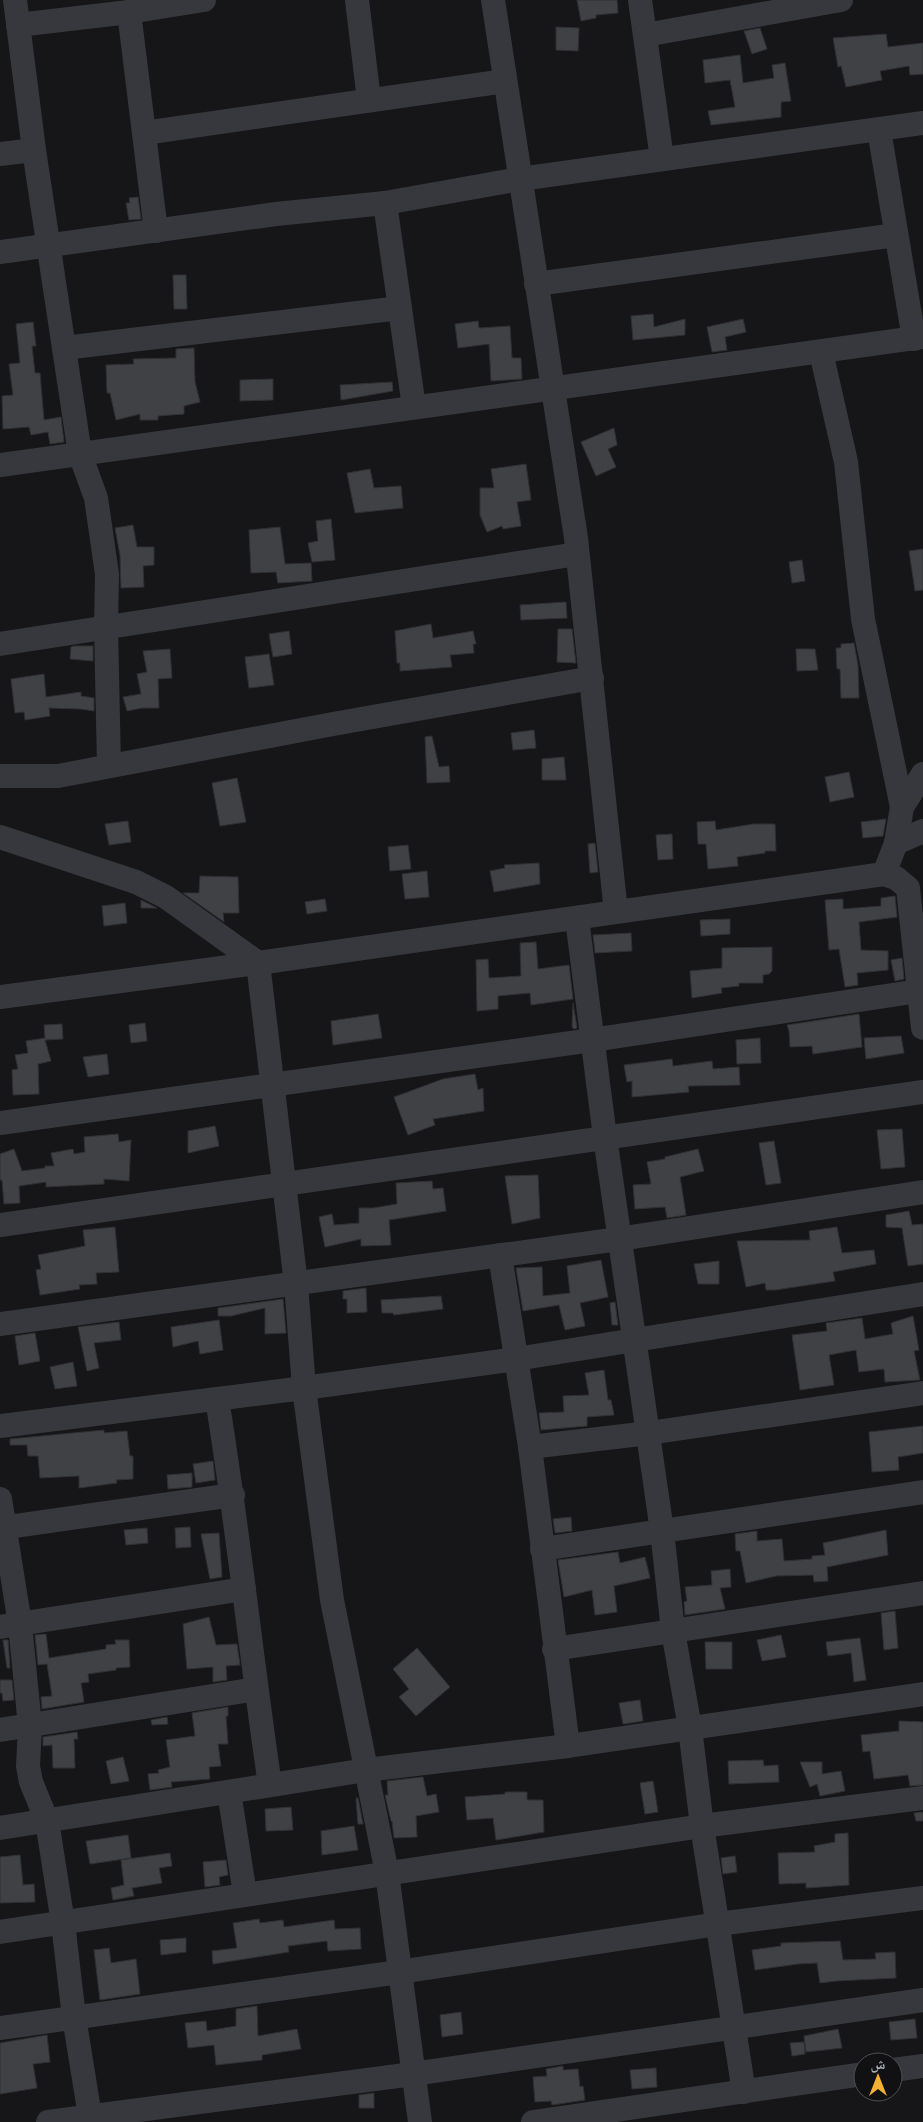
<svg xmlns="http://www.w3.org/2000/svg" width="923" height="2122" font-family="Lato,'Noto Naskh Arabic',sans-serif">
  <style>
    .building { fill: #404145; stroke: #303034 }
    .lines { fill: none; stroke-linecap: round; stroke-linejoin: round }
    .minor { stroke: #37383d; stroke-width: 24 }
  </style>
  <rect width="100%" height="100%" fill="#161618"/>
  <g class="building">
    <path d="M577 0H617L618 13 596 15V18L581 21Z"/>
    <path d="M556 27 579 28 578 51 556 50Z"/>
    <path d="M760 28 767 49 752 54 744 31Z"/>
    <path d="M886 34 888 47 923 43V74L910 75 909 66 880 71 882 80 846 87 841 66 838 67 833 38Z"/>
    <path d="M740 55 743 83 774 78 772 65 785 63 791 101 781 102V117L711 125 708 111 735 107 730 80 705 83 703 60Z"/>
    <path d="M138 197 141 219 129 220 126 203H130L129 198Z"/>
    <path d="M173 275H186L187 309H174Z"/>
    <path d="M653 314 654 327 685 319V335L633 340 631 316Z"/>
    <path d="M743 319 746 332 725 337 727 350 712 352 707 327Z"/>
    <path d="M478 321 479 328 510 326 512 358H521L522 379 491 381 489 344 458 348 455 324Z"/>
    <path d="M33 322 36 346H32L35 373H40L44 420 61 417 64 442 50 444 48 432 31 435 29 427 3 429 2 396 13 395 9 364 20 363 16 324Z"/>
    <path d="M194 348 195 382 200 402 184 406V414L158 416V420H140V414L116 420 110 393H107L106 365 134 364 133 359 176 358V349Z"/>
    <path d="M273 379V400L240 401V380Z"/>
    <path d="M392 382 393 391 341 400 340 385Z"/>
    <path d="M614 428 617 445 608 449 616 467 596 476 581 442Z"/>
    <path d="M526 464 531 500 517 502 521 526 503 529 502 526 487 532 480 515V488H494L491 469Z"/>
    <path d="M370 469 374 488 401 486 403 508 355 513 347 473Z"/>
    <path d="M331 519 335 560 312 562 308 543 318 541 316 521Z"/>
    <path d="M133 525 137 547H154V565L143 566 144 587 121 588 120 555 115 528Z"/>
    <path d="M280 527 285 564 311 563 312 581 278 583 276 572 251 573 249 530Z"/>
    <path d="M923 549V590L915 591 909 551Z"/>
    <path d="M802 560 805 581 792 583 789 562Z"/>
    <path d="M566 602 567 618 521 620 520 605Z"/>
    <path d="M431 624 433 638 473 631 476 644H473L474 653 450 655 452 667 400 671V663H397L395 631Z"/>
    <path d="M558 629H572L576 663 557 662Z"/>
    <path d="M289 631 292 654 273 657 269 634Z"/>
    <path d="M854 643 858 665 859 698H841L840 669H837L836 648H841V644Z"/>
    <path d="M74 646H93V661L70 659 71 647Z"/>
    <path d="M170 649 172 678 158 679 159 708H142L127 711 123 697 141 694 137 674 147 672 143 651Z"/>
    <path d="M796 649H815L818 670 797 671Z"/>
    <path d="M269 654 274 685 249 688 245 657Z"/>
    <path d="M44 674 46 697 81 692V696L94 698V711L80 709 49 708 50 716 25 720 24 712 15 713 11 679Z"/>
    <path d="M534 730 536 748 513 750 511 733Z"/>
    <path d="M432 736 439 767 449 766 450 782 427 783 425 737Z"/>
    <path d="M564 757 566 780H542V759Z"/>
    <path d="M849 772 854 797 830 802 825 777Z"/>
    <path d="M237 778 246 822 220 826 212 783Z"/>
    <path d="M886 819 883 836 863 838 861 822Z"/>
    <path d="M128 821 131 842 109 845 105 824Z"/>
    <path d="M715 821 716 830 754 824H775L776 851H765V853L737 857 738 866 708 869 706 844H698L697 822Z"/>
    <path d="M672 834 673 859 658 860 656 835Z"/>
    <path d="M595 843 598 872 590 873 588 844Z"/>
    <path d="M408 845 411 869 390 871 388 847Z"/>
    <path d="M539 863 540 884 494 892 490 871 505 868 504 865Z"/>
    <path d="M427 871 429 897 405 899 402 874Z"/>
    <path d="M200 876 238 877 239 913H223L224 922 183 893H199Z"/>
    <path d="M895 896 897 917 859 922 861 950 888 951V970L857 973 858 985 845 987 839 949 829 950 825 900 843 899V909L881 906V898Z"/>
    <path d="M325 899 327 911 307 914 305 902Z"/>
    <path d="M141 900 157 908H141Z"/>
    <path d="M125 903 127 923 104 926 102 906Z"/>
    <path d="M730 919V934L701 936 700 920Z"/>
    <path d="M631 933 632 951 595 953 593 935Z"/>
    <path d="M536 942 538 969 569 965 573 999 531 1005 530 993 498 996V1009L477 1011 476 960 488 959 489 978 521 976 520 943Z"/>
    <path d="M772 947V971L769 974 763 975V983H739V986L721 988 722 993 692 998 690 971 722 968V948Z"/>
    <path d="M902 958 904 979 895 981 891 960Z"/>
    <path d="M573 1003 577 1028 574 1029 572 1027Z"/>
    <path d="M378 1014 382 1038 333 1045 331 1021Z"/>
    <path d="M859 1014 862 1047 813 1054 812 1046 790 1047 789 1031 787 1025Z"/>
    <path d="M145 1023 147 1041 131 1043 129 1025Z"/>
    <path d="M62 1024 63 1039 45 1040 51 1061 38 1064 39 1094 13 1095 12 1070 18 1069 15 1055 28 1053 26 1041 45 1038 44 1025Z"/>
    <path d="M901 1036 904 1053 866 1059 864 1038Z"/>
    <path d="M760 1038 761 1063 737 1064 736 1040Z"/>
    <path d="M107 1054 109 1074 88 1077 83 1057Z"/>
    <path d="M672 1059 673 1066 712 1061 713 1069 739 1067 740 1085 688 1086 689 1092 632 1097V1081L627 1082 624 1065Z"/>
    <path d="M475 1074 478 1090 483 1088 484 1111 433 1119 435 1125 408 1135 394 1097 443 1079Z"/>
    <path d="M215 1126 219 1146 188 1153V1131Z"/>
    <path d="M902 1129 905 1167 881 1169 877 1130Z"/>
    <path d="M118 1134 119 1142 131 1140 129 1181 104 1179V1184L46 1187V1182L19 1186 20 1203 4 1204 2 1180H0V1154L14 1149 22 1171 45 1168V1166H54L51 1153 73 1149 74 1154 85 1152 84 1137Z"/>
    <path d="M774 1141 781 1183 766 1185 759 1143Z"/>
    <path d="M698 1149 704 1171 680 1177 686 1215 667 1218 665 1207 635 1209 633 1185 651 1184 647 1162 665 1159V1157Z"/>
    <path d="M538 1175 540 1218 512 1224 505 1176Z"/>
    <path d="M432 1181 433 1189 443 1188 446 1211 389 1220 391 1245 361 1246V1239L325 1247 319 1217 332 1214 334 1225 359 1223V1208H373L397 1204 396 1183Z"/>
    <path d="M909 1211 912 1225 923 1224V1264L908 1266 902 1228 886 1227V1215Z"/>
    <path d="M115 1227 119 1272 96 1273 97 1284 79 1285 80 1289 40 1295 36 1270 41 1269 38 1255 85 1246 83 1230Z"/>
    <path d="M837 1227 842 1253 874 1250 876 1264 833 1272 835 1281 775 1290H766L765 1283 746 1287 737 1241 810 1240 809 1231Z"/>
    <path d="M601 1260 608 1297 580 1303 585 1326 565 1330 559 1305 523 1311 516 1268 542 1267 543 1296 570 1293 567 1266Z"/>
    <path d="M719 1261V1284H698L694 1264Z"/>
    <path d="M366 1288 367 1312 347 1313V1299H343V1291Z"/>
    <path d="M441 1296 443 1309 394 1315 393 1313H382L381 1300Z"/>
    <path d="M283 1299 286 1333 265 1334V1308L231 1316H218V1308Z"/>
    <path d="M615 1302 618 1325H612L610 1303Z"/>
    <path d="M913 1316 919 1350 914 1351 920 1380 885 1382 884 1369 859 1372 856 1350 829 1355 834 1385 800 1390 792 1335 827 1331 826 1323 862 1318 865 1339 893 1334 891 1323Z"/>
    <path d="M219 1320 223 1350 200 1354 198 1341 173 1347 171 1327Z"/>
    <path d="M119 1322 121 1340 94 1343 99 1368 87 1371 78 1327Z"/>
    <path d="M35 1333 40 1361 19 1365 15 1336Z"/>
    <path d="M73 1362 77 1386 55 1389 50 1367Z"/>
    <path d="M604 1370 608 1400H611L614 1415 587 1417V1426L541 1430 539 1413 564 1412 563 1396 589 1395 585 1373Z"/>
    <path d="M923 1426V1453L898 1457 899 1470 872 1472 869 1432Z"/>
    <path d="M104 1430V1433L127 1431 130 1456H133V1479L116 1480 117 1483 79 1488V1476L40 1478 38 1456H28L27 1445H10V1439Z"/>
    <path d="M213 1461 215 1480 196 1483 193 1464Z"/>
    <path d="M192 1473V1487L168 1489 167 1475Z"/>
    <path d="M571 1517 572 1531 555 1533 553 1519Z"/>
    <path d="M190 1527 191 1547 176 1548 175 1528Z"/>
    <path d="M147 1528 148 1543 126 1545 124 1530Z"/>
    <path d="M886 1530 888 1555 827 1567 828 1581 814 1582 813 1575 776 1576 746 1583 740 1551H736L735 1534 757 1531V1541L782 1539 784 1561 812 1559V1556L825 1555 823 1543Z"/>
    <path d="M219 1533 222 1577 210 1579 201 1534Z"/>
    <path d="M618 1552 620 1563 645 1557 650 1578 614 1586 617 1612 595 1615 592 1590 564 1597 558 1560Z"/>
    <path d="M730 1569 731 1587 720 1588 725 1609 685 1615 684 1602 687 1601 685 1587 712 1585 711 1571Z"/>
    <path d="M895 1611 898 1648 884 1650 881 1613Z"/>
    <path d="M209 1617 216 1645 237 1644 240 1665 226 1666 227 1680 213 1682V1667L187 1669 183 1624Z"/>
    <path d="M46 1634 49 1658 106 1649V1645L116 1644 115 1640H129L130 1667 116 1668V1670L88 1674 89 1682 81 1683 84 1702 42 1709 41 1697 52 1696 47 1664 38 1665 35 1635Z"/>
    <path d="M781 1635 786 1657 762 1661 757 1640Z"/>
    <path d="M860 1638 866 1680 854 1682 851 1653 828 1656 826 1642Z"/>
    <path d="M3 1640H8L10 1668H7Z"/>
    <path d="M705 1642H732V1669H706Z"/>
    <path d="M417 1648 450 1687 416 1716 399 1697 409 1689 393 1669Z"/>
    <path d="M0 1680H12L14 1700 3 1701 2 1693H0Z"/>
    <path d="M640 1700 643 1721 623 1724 619 1703Z"/>
    <path d="M228 1707V1716H226L228 1744H218L221 1766 209 1767 210 1779 171 1782 172 1787 150 1790 148 1774 159 1773 158 1770 170 1767 166 1740 195 1736 192 1713Z"/>
    <path d="M167 1717 168 1724 152 1725 151 1720Z"/>
    <path d="M899 1721 923 1722V1785L910 1786 908 1775 874 1779 870 1751 863 1752 861 1735 899 1731Z"/>
    <path d="M77 1732 78 1739H74L75 1768H53L52 1745 43 1746V1737Z"/>
    <path d="M123 1757 129 1781 111 1784 106 1761Z"/>
    <path d="M763 1760 764 1766 778 1765 779 1782 729 1784 728 1761Z"/>
    <path d="M800 1762H822V1774L841 1771 845 1791 820 1796 817 1784 810 1787Z"/>
    <path d="M423 1777 427 1796 436 1794 439 1812 416 1816 417 1837 394 1838 392 1821H391L385 1795H388L387 1781Z"/>
    <path d="M653 1781 658 1812 645 1814 640 1783Z"/>
    <path d="M505 1792H527V1800H543L544 1832 496 1840 493 1818 467 1820 465 1797 505 1794Z"/>
    <path d="M356 1798H358L363 1824H358Z"/>
    <path d="M291 1807 293 1830 266 1831 265 1809Z"/>
    <path d="M923 1812V1821H916L914 1813Z"/>
    <path d="M354 1826 358 1850 322 1855 321 1831Z"/>
    <path d="M848 1833 849 1885 806 1888V1883L779 1884 778 1853 815 1852 814 1846 835 1842V1834Z"/>
    <path d="M128 1835 131 1858 90 1864 86 1841Z"/>
    <path d="M170 1853 172 1866 159 1868 162 1883 132 1888 134 1896 113 1900 111 1888 124 1885 121 1860Z"/>
    <path d="M20 1855 23 1885 34 1884 35 1902 0 1903V1857Z"/>
    <path d="M735 1856 737 1872 723 1874 721 1858Z"/>
    <path d="M226 1860 228 1875 219 1877 220 1885 205 1887 203 1862Z"/>
    <path d="M259 1919 260 1923 283 1920 284 1927 334 1920 335 1929 360 1928 361 1949 328 1951 327 1941 288 1946 289 1952 213 1964 212 1951 237 1948 233 1923Z"/>
    <path d="M186 1938V1952L161 1955 160 1940Z"/>
    <path d="M840 1941 843 1960 876 1959 875 1953 895 1952 896 1978 836 1981 820 1983 817 1963 798 1964 755 1970 752 1950 781 1946V1943Z"/>
    <path d="M109 1948 111 1963 136 1959 140 1994 100 2000 94 1950Z"/>
    <path d="M257 2006 258 2036 297 2029 301 2049 262 2055V2060L216 2065 214 2045 188 2048 185 2023 206 2021 207 2031 236 2026V2009Z"/>
    <path d="M461 2012 463 2034 442 2037 440 2015Z"/>
    <path d="M915 2019 917 2038 891 2040 889 2022Z"/>
    <path d="M838 2029 842 2048 806 2052 804 2036Z"/>
    <path d="M47 2035 50 2062 33 2064 37 2088 0 2094V2043Z"/>
    <path d="M804 2042 805 2054 792 2056 790 2043Z"/>
    <path d="M563 2066V2070L578 2069 580 2087 583 2086 585 2100 552 2105 551 2101 535 2102 533 2077 547 2076 546 2069Z"/>
    <path d="M656 2068 657 2087 632 2089 630 2070Z"/>
    <path d="M374 2093V2108H359V2095Z"/>
  </g>
  <g class="lines">
    <g class="minor">
      <path d="M15 0 34 150 80 454 96 498 107 574 106 627 109 766"/>
      <path d="M357 0 369 100"/>
      <path d="M493 0 576 538 616 912"/>
      <path d="M640 0 662 159"/>
      <path d="M129 12 156 231"/>
      <path d="M18 25 129 12 204 0"/>
      <path d="M645 35 841 0"/>
      <path d="M879 130 914 339"/>
      <path d="M144 133 505 81"/>
      <path d="M0 154 34 150"/>
      <path d="M385 203 414 407"/>
      <path d="M0 252 276 214 385 203 520 179 923 123"/>
      <path d="M536 284 896 235"/>
      <path d="M64 348 400 308"/>
      <path d="M821 352 846 462 863 619 902 807"/>
      <path d="M0 465 923 337"/>
      <path d="M0 644 577 554"/>
      <path d="M0 776H58L333 724 592 678"/>
      <path d="M0 837 136 882 166 897 258 963 296 1284 304 1388 332 1600 387 1873 420 2122"/>
      <path d="M896 843 923 831"/>
      <path d="M884 874 896 843 902 807 923 774"/>
      <path d="M577 919 605 1137 662 1531 673 1631 690 1728 702 1826 744 2092"/>
      <path d="M0 997 258 963 884 874 896 878 908 888 923 1028"/>
      <path d="M0 1123 592 1040 919 991"/>
      <path d="M0 1225 923 1092"/>
      <path d="M500 1255 530 1447 568 1746"/>
      <path d="M0 1324 619 1239 923 1192"/>
      <path d="M217 1399C238 1527 251 1657 270 1785"/>
      <path d="M0 1426 304 1388 516 1359 923 1294"/>
      <path d="M530 1447 649 1433 923 1393"/>
      <path d="M0 1499 20 1624 30 1726 28 1766 31 1782 47 1821 63 1923 74 2017 91 2122"/>
      <path d="M0 1528 233 1495"/>
      <path d="M542 1549 923 1492"/>
      <path d="M0 1627 244 1589"/>
      <path d="M554 1649 923 1593"/>
      <path d="M0 1730 256 1689"/>
      <path d="M229 1792 245 1894"/>
      <path d="M0 1828 366 1770 568 1746 923 1694"/>
      <path d="M0 1932 702 1826 923 1798"/>
      <path d="M0 2028 399 1972 718 1924 923 1898"/>
      <path d="M893 2070 923 2066"/>
      <path d="M48 2122 413 2074 923 2000"/>
      <path d="M533 2122 863 2074"/>
    </g>
  </g>
  <g transform="translate(878 2077)"><circle r="24" fill="#111113" stroke="#4d4f55"/>
  <path d="M0-4L9 19L0 12L-9 19Z" fill="#f2b134"/>
  <text y="-8" font-size="14" font-weight="bold" text-anchor="middle" fill="#a8adb8">ش</text>
  </g>
</svg>
